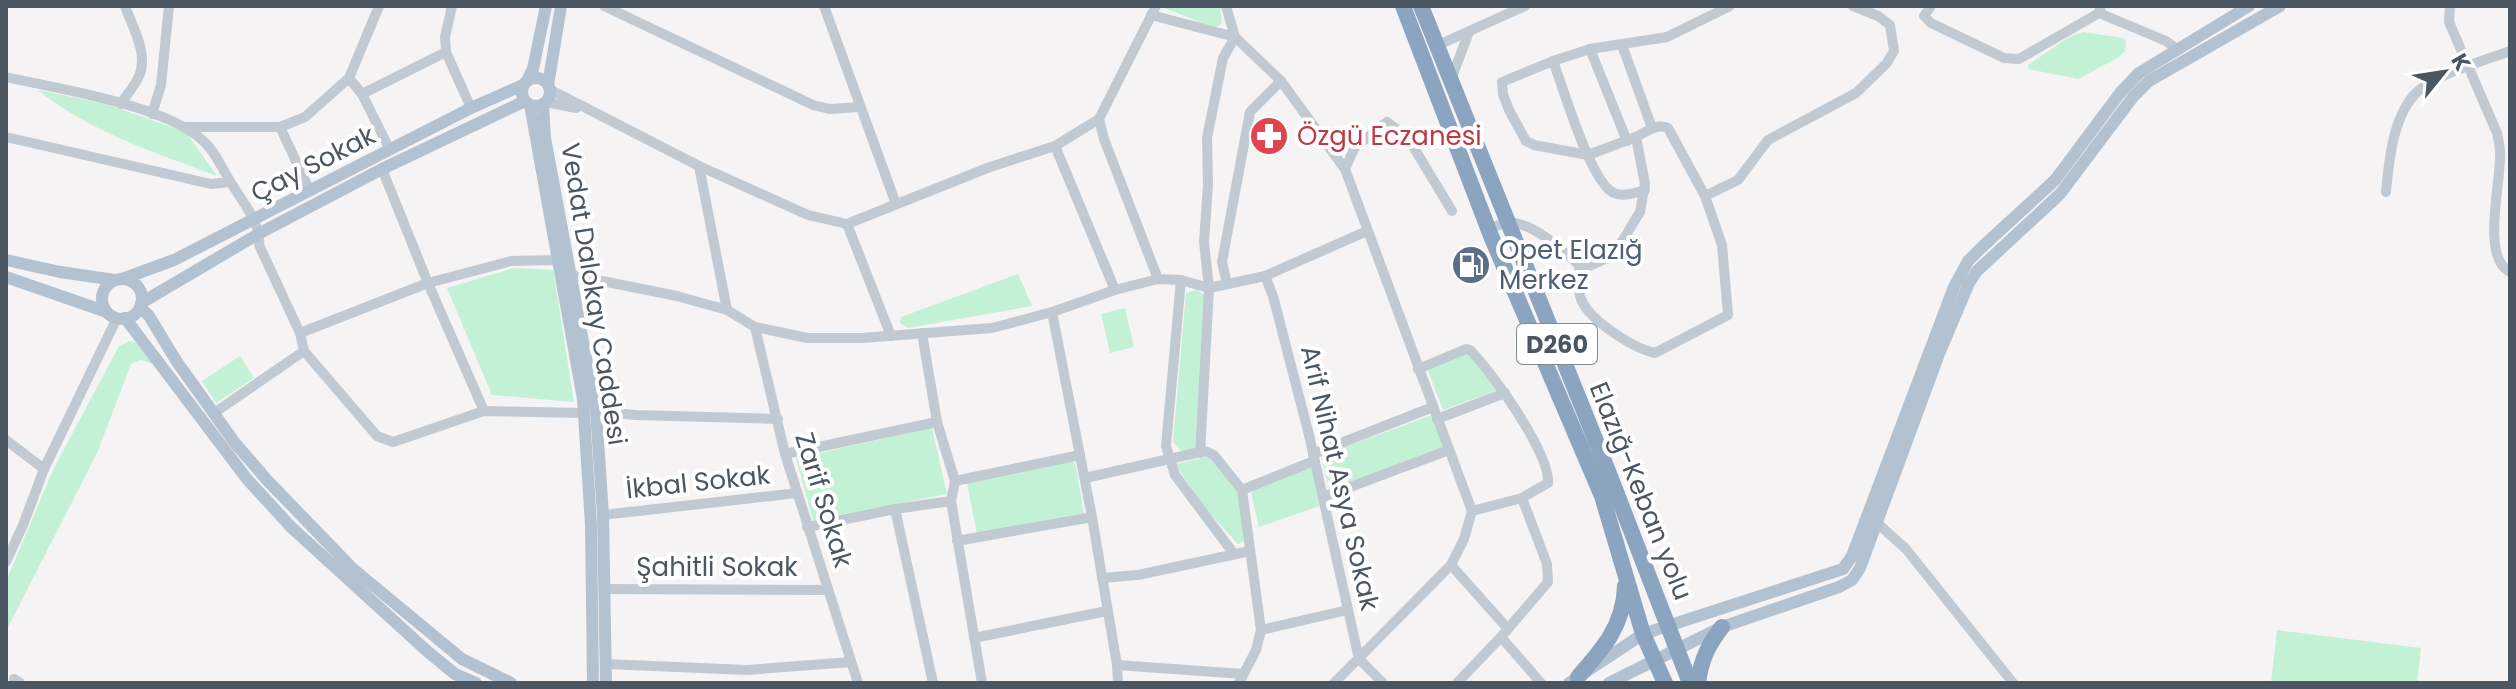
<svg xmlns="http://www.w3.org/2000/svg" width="2516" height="689" font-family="Poppins,sans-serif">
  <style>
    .green { fill: #c3f1d5 }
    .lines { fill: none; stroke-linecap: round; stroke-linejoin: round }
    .minor { stroke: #c1cad2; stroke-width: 10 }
    .major { stroke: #b3c2d1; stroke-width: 12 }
    .highway { stroke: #8ba5c1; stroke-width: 16 }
    .labels { text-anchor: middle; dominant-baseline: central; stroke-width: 8; stroke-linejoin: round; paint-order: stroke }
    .shield { fill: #fff; stroke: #808990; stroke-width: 2 }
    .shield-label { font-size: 24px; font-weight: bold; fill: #4a5661 }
    .health-label { font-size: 26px; fill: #be3a42; stroke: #fff; text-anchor: start }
    .street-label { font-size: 26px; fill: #4a5661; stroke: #fff }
    .service-label { font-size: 26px; fill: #4e5e75; stroke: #fff; text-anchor: start }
  </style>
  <rect width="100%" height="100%" fill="#f5f3f3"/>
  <g class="green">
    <path d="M1220 6 1222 22 1219 26 1212 27 1162 7Z"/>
    <path d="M2083 32 2123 38 2126 41 2125 51 2119 57 2078 79 2028 69V65L2069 37Z"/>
    <path d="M38 90 106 104 180 130 187 134 217 176C156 153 90 132 38 90Z"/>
    <path d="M514 268 553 270 574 402 492 395 447 288Z"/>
    <path d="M1018 274 1032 306 908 328 900 323 901 317Z"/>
    <path d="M1196 290 1204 294 1195 449 1182 452 1173 442 1186 293Z"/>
    <path d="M1125 308 1134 347 1110 353 1101 314Z"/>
    <path d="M129 341 139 343 156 365 141 360 131 364 97 453 6 631V581L54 468 119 346Z"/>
    <path d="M1469 351 1500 389 1443 410 1427 368Z"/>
    <path d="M240 356 254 378 216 403 202 381Z"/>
    <path d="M1432 415 1443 447 1329 489 1321 456Z"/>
    <path d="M932 428 947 494 813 520 796 458Z"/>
    <path d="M1211 456 1239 494 1245 540 1238 544 1204 507 1175 464Z"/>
    <path d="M1071 460 1075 463 1084 513 977 534 967 483Z"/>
    <path d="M1312 467 1322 505 1259 527 1251 492 1306 468Z"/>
    <path d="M2277 630 2421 648 2417 683H2271Z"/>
  </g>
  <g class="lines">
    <g class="minor">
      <path d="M452 6 445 37 446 52 471 108"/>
      <path d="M604 6 813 105 830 109 859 107"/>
      <path d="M824 6 896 204"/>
      <path d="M1931 6 1924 16 1931 23 2004 58 2019 59 2099 13"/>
      <path d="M2101 6 2099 13 2166 41 2177 49"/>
      <path d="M2450 6 2449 22 2497 133C2498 139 2500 145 2500 152 2502 180 2480 257 2510 272"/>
      <path d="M1151 15 1235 37 1281 81 1345 169"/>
      <path d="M1622 45 1652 128"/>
      <path d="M1436 46 1525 6"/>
      <path d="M1590 49 1627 141"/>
      <path d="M1553 61C1563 87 1591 184 1614 193 1623 197 1635 193 1645 190"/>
      <path d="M6 77C58 89 176 106 209 147 219 159 226 176 235 189 246 207 261 224 259 245L300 333"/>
      <path d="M349 78 379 6"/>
      <path d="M1450 82 1469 32"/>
      <path d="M549 89 699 166 808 215 847 224 990 167 1055 146 1099 119 1156 6"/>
      <path d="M362 94 390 150"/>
      <path d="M546 102 576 108"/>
      <path d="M121 104C126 95 135 86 139 76 149 54 132 26 125 6"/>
      <path d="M152 114 161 85 169 6"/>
      <path d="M1099 119 1104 139 1158 279"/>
      <path d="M185 127H280L305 117 349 78 362 94 446 52"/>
      <path d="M280 127 310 191"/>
      <path d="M6 137 211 184 230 182"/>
      <path d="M1636 137 1588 155 1534 145 1526 141 1509 110 1503 94 1502 82 1553 61 1590 49 1667 37 1730 6"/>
      <path d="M1055 146 1115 290"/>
      <path d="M699 166 727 310"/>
      <path d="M382 169 428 283 484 411"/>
      <path d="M2386 192C2389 160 2393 114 2418 91 2435 75 2486 60 2510 51"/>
      <path d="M1452 211 1408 138 1387 122 1355 147 1345 169 1472 511"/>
      <path d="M847 224 891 336"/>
      <path d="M1488 230C1494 228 1501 223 1506 223 1531 220 1561 249 1578 264 1583 274 1578 285 1580 296 1586 319 1633 348 1655 353L1728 315 1722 245 1705 196 1738 180 1768 140 1856 93 1886 64 1894 51 1890 25 1878 16 1853 6"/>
      <path d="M1581 270 1607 258 1623 240 1640 212 1645 184 1636 137C1646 132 1657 123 1668 128L1705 196"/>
      <path d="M572 275 677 296 727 310 755 327 807 338H862L992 328 1052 312 1115 290 1158 279 1181 280 1209 288 1265 276 1367 231"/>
      <path d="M1265 276 1273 296 1309 435 1359 659 1383 683"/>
      <path d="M1181 280 1166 446 1175 475 1234 554"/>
      <path d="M1227 284 1222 262 1250 112 1281 81"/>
      <path d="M1052 312 1092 517 1117 665 1118 683"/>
      <path d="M755 327 785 454 858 683"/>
      <path d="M922 333 937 422 955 481 951 501 982 683"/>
      <path d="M304 351 377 436 393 442 484 411 584 413"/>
      <path d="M596 411 635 415 778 419"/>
      <path d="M214 413 304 351 300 333 428 283 511 261 557 260"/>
      <path d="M1437 419 1505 393"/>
      <path d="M6 440 44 469"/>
      <path d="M1200 453 1209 288 1204 242 1208 185 1207 138 1223 58 1235 37 1226 6"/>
      <path d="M785 454 937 422"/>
      <path d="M1313 454 1433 407"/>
      <path d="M1085 478 1205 451 1214 455 1242 490 1314 461"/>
      <path d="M955 481 1080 455"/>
      <path d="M1323 497 1449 450"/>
      <path d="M895 509 933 683"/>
      <path d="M603 515 797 493"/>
      <path d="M1876 522 1906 549 2013 683"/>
      <path d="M807 527 895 509 951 501"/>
      <path d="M957 541 1092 517"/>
      <path d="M6 562 23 525 44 469 117 318"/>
      <path d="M1451 565 1508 629"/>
      <path d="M1102 578 1138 575 1250 551"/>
      <path d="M605 589 828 590"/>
      <path d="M1261 630 1348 610"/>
      <path d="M1501 637 1541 683"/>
      <path d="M974 638 1107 611"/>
      <path d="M606 664 747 670 851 662"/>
      <path d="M1117 665 1243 674"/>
      <path d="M14 679 20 683"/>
      <path d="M1239 683 1256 650 1261 630 1242 490"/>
      <path d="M1334 683 1451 565 1464 539 1472 511 1522 498 1548 483C1550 453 1492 372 1470 350L1466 349 1418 369"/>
      <path d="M1457 683 1501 637 1548 582 1547 564 1522 498"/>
    </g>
    <g class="major">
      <circle cx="536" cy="92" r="14"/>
      <path d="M527 81 533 69 546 6"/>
      <path d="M548 85 561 6"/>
      <path d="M543 104 545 138 596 411 603 515 606 683"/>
      <path d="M530 105 583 399 591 525 593 683"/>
      <path d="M6 260 60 272 115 280"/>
      <path d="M6 277 107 312"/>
      <path d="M122 279 174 260 471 108 523 85"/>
      <circle cx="122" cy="299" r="20"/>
      <path d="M141 303 260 233 382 169 525 101"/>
      <path d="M140 307 149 316 177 362 235 443 266 479 352 568 462 659 511 683"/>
      <path d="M125 318 247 479 291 527 427 651 455 674 476 683"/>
      <path d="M1569 683 1643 634 1843 569 1852 556 1954 287 1968 261 1981 248 2055 180 2120 93 2139 73 2249 6"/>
      <path d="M1609 683 1722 627 1839 587 1852 580 1860 568 1939 354 1969 283 1977 271 2060 194 2133 97 2149 81 2280 6"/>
    </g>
    <g class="highway">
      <path d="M1403 6 1491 236 1602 496 1643 634 1665 683"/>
      <path d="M1421 6 1608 471 1690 683"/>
      <path d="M1578 677C1603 649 1624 625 1625 586"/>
      <path d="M1698 683C1701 660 1708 645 1722 627"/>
    </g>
  </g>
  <defs>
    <symbol id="pharmacy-disc" viewBox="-11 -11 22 22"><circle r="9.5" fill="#e0444e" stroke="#fff"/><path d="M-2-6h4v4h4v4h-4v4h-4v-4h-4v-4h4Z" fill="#fff"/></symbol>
    <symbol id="fuel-disc" viewBox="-11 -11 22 22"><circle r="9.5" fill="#5c6f8a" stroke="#fff"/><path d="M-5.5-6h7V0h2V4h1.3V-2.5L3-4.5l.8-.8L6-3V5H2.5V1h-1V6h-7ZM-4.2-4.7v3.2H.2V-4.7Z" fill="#fff"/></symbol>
  </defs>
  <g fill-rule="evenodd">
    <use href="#pharmacy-disc" x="1247" y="114" width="44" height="44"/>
    <use href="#fuel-disc" x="1449" y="243" width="44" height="44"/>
  </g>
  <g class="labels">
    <rect class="shield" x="1517" y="324" width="80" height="40" rx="6"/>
    <g class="shield-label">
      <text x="1557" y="344">D260</text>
    </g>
    <g class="health-label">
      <text x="1297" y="136">Özgü Eczanesi</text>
    </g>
    <g class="street-label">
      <text transform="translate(313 164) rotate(-27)">Çay Sokak</text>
      <text transform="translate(594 294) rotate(81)">Vedat Dalokay Caddesi</text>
      <text transform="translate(1340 478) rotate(77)">Arif Nihat Asya Sokak</text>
      <text transform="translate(698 482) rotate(-6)">İkbal Sokak</text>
      <text transform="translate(1641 491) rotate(68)">Elazığ-Keban yolu</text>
      <text transform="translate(824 500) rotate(73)">Zarif Sokak</text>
      <text x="717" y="567">Şahitli Sokak</text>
    </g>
    <g class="service-label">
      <text x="1499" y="250">Opet Elazığ<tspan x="1499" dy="30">Merkez</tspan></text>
    </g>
  </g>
  <rect width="2516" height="689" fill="none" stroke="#4a5661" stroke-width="16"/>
  <g transform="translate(2444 72) rotate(60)" stroke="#ffffff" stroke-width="6" paint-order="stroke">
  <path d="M0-6L14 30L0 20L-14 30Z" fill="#4a5661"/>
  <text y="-12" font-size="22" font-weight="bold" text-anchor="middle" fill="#4a5661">K</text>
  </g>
</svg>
